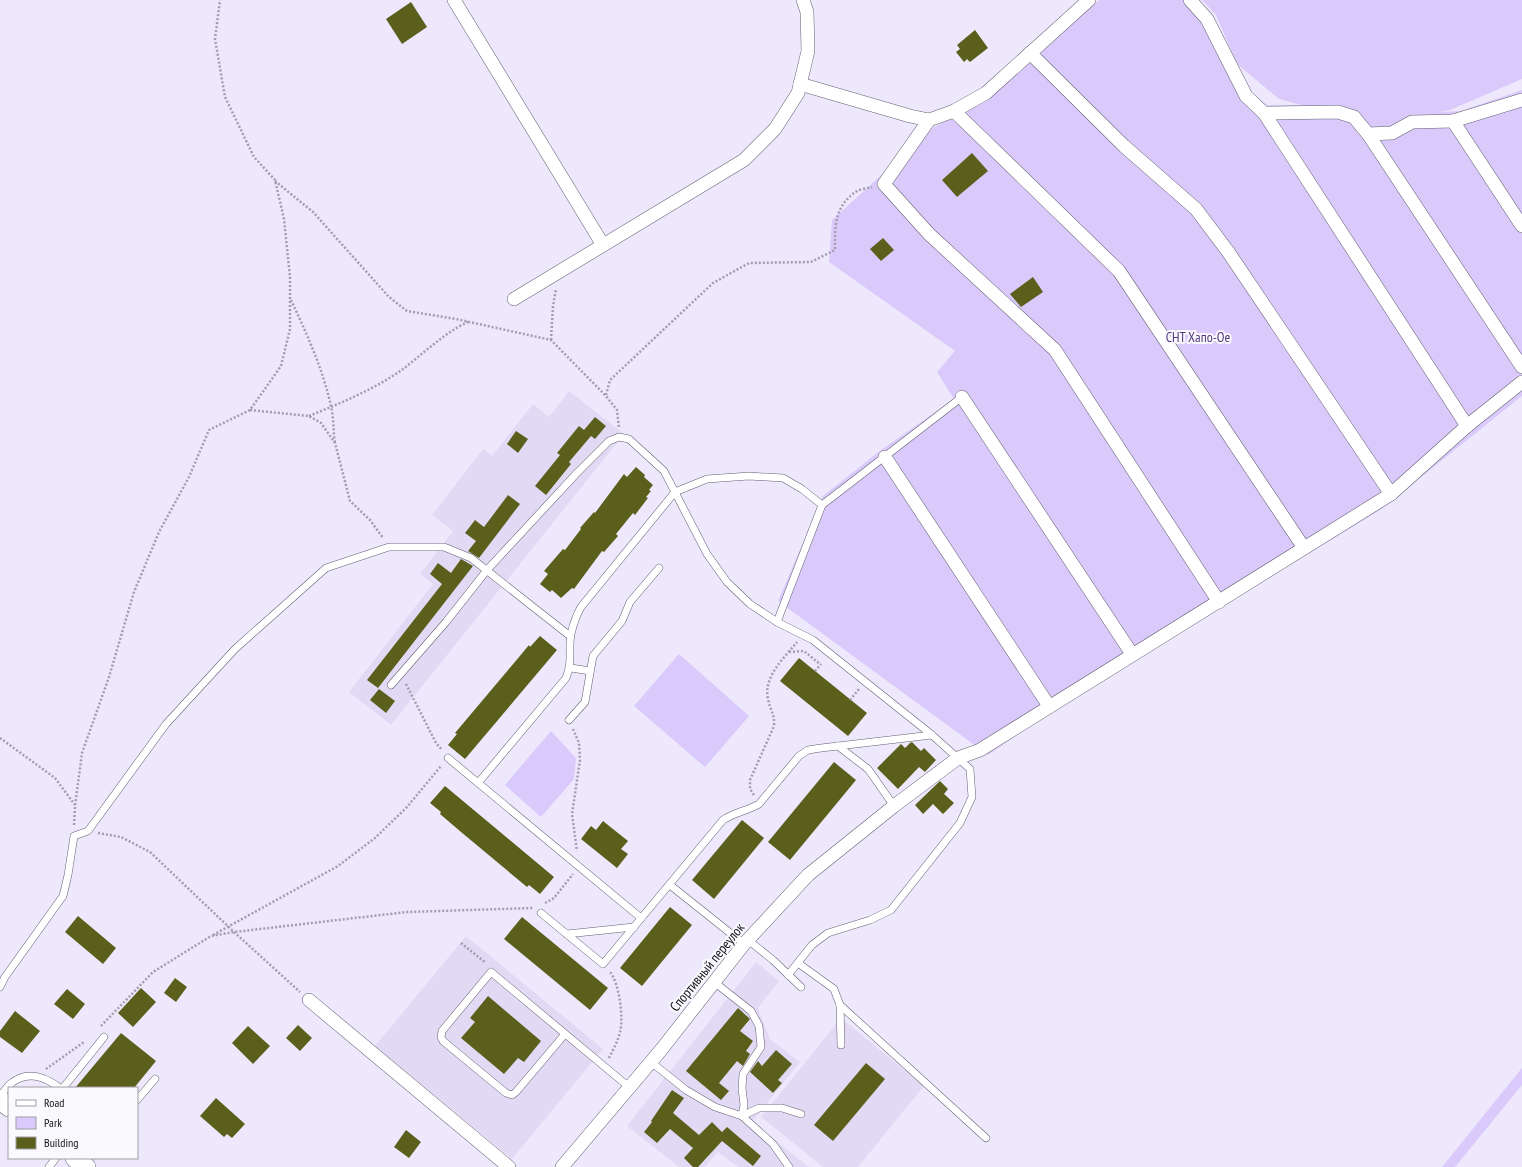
<svg xmlns="http://www.w3.org/2000/svg" width="1522" height="1167" font-family="'PT Sans Narrow',sans-serif">
  <style>
    .built { fill: #e2daf5 }
    .green { fill: #dacafc }
    .building { fill: #5a601b }
    .lines { fill: none; stroke-linecap: round; stroke-linejoin: round }
    .lane-casing { stroke: #635e6f; stroke-width: 8 }
    .street-casing { stroke: #635e6f; stroke-width: 14 }
    .secondary-casing { stroke: #635e6f; stroke-width: 20 }
    .path { stroke: #a29dad; stroke-width: 2.5; stroke-dasharray: 2 2; stroke-linecap: butt }
    .lane { stroke: #fff; stroke-width: 7 }
    .street { stroke: #fff; stroke-width: 13 }
    .secondary { stroke: #fff; stroke-width: 19 }
    .labels { text-anchor: middle; dominant-baseline: central; stroke-width: 4; stroke-linejoin: round; paint-order: stroke }
    .park-label { font-size: 14px; fill: #563983; stroke: #faf9fd }
    .street-label { font-size: 14px; fill: #16141b; stroke: #faf9fd }
  </style>
  <rect width="100%" height="100%" fill="#eee8fd"/>
  <g class="built">
    <path d="M569 391 624 434 391 725 349 692 433 584 420 574 453 531 432 515 483 449 492 456 533 404 549 417Z"/>
    <path d="M466 936 603 1049 512 1159 375 1046Z"/>
    <path d="M756 962 779 981 758 1008 770 1039 800 1062 752 1122 809 1167H738L718 1152 705 1167H679L627 1126Z"/>
    <path d="M841 1018 924 1086 858 1167H823L761 1117Z"/>
  </g>
  <g class="green">
    <path d="M1099 0H1198L1249 91 1267 105H1301L1279 99 1237 64 1216 15 1202 0H1522V79L1450 110 1439 112 1461 111 1522 90V396L1380 510 1051 711 988 755 778 601 823 496 881 450 954 399 937 372 955 351 829 262 832 220 934 127 985 102Z"/>
    <path d="M679 654 749 716 705 767 634 706Z"/>
    <path d="M551 731 576 758 574 779 541 817 505 785Z"/>
    <path d="M1522 1068V1085L1455 1167H1442Z"/>
  </g>
  <g class="building">
    <path d="M411 2 427 27 402 44 386 19Z"/>
    <path d="M975 30 988 48 970 62 967 59 964 62 956 52 960 49 957 45Z"/>
    <path d="M972 153 988 171 957 197 942 180Z"/>
    <path d="M883 238 894 250 881 261 870 249Z"/>
    <path d="M1033 277 1043 292 1021 307 1010 294Z"/>
    <path d="M595 417 606 426 595 439 591 436 569 462 571 464 546 495 535 486 560 455 557 453 579 426 584 430Z"/>
    <path d="M516 431 528 439 518 453 507 444Z"/>
    <path d="M636 467 645 475 644 477 653 485 649 490 651 491 646 497 648 498 635 515 633 513 616 534 618 536 604 552 602 551 574 589 572 588 561 598 552 590 550 592 540 584 548 574 544 571 563 549 565 550 581 529 580 528 594 512 595 513 624 474 627 477Z"/>
    <path d="M508 495 520 504 479 558 468 551 476 541 465 533 475 520 484 527Z"/>
    <path d="M461 559 473 566 378 688 367 680 442 584 430 574 438 563 451 573Z"/>
    <path d="M540 636 557 650 465 759 448 745 457 734 455 733 514 663 529 645 530 647Z"/>
    <path d="M799 658 867 713 848 736 780 681Z"/>
    <path d="M379 689 395 701 386 713 370 700Z"/>
    <path d="M912 742 921 751 924 748 936 760 925 772 919 767 898 789 877 768 901 744 905 748 910 743Z"/>
    <path d="M834 762 856 780 790 860 768 842Z"/>
    <path d="M940 781 948 789 944 794 954 803 943 814 933 804 923 814 915 805Z"/>
    <path d="M445 786 554 877 540 894 529 885 527 887 461 832 440 814 441 812 430 803Z"/>
    <path d="M742 820 764 838 714 899 692 880Z"/>
    <path d="M603 821 628 841 621 849 628 854 617 868 581 839 591 826 596 830Z"/>
    <path d="M670 907 692 925 642 986 620 968Z"/>
    <path d="M78 916 116 948 103 964 65 932Z"/>
    <path d="M522 917 608 988 590 1010 504 939Z"/>
    <path d="M175 978 187 987 176 1002 164 993Z"/>
    <path d="M141 988 156 1002 133 1027 118 1013Z"/>
    <path d="M67 989 85 1004 73 1019 54 1004Z"/>
    <path d="M488 996 541 1041 524 1062 518 1058 504 1074 461 1038 475 1022 470 1018Z"/>
    <path d="M738 1008 750 1019 740 1031 753 1041 746 1051 750 1054 743 1066 737 1061 719 1083 729 1091 721 1100 686 1071Z"/>
    <path d="M15 1011 40 1031 22 1053 0 1037V1031Z"/>
    <path d="M298 1025 312 1038 300 1051 286 1038Z"/>
    <path d="M248 1026 270 1046 253 1064 232 1043Z"/>
    <path d="M121 1033 156 1061 134 1088H75Z"/>
    <path d="M776 1050 792 1064 778 1080 782 1083 773 1093 750 1072 758 1061 762 1066Z"/>
    <path d="M866 1063 885 1079 833 1141 814 1125Z"/>
    <path d="M672 1090 684 1098 673 1113 699 1135 712 1122 722 1132 727 1127 761 1156 753 1166 722 1141 698 1167H693L684 1158 693 1148 670 1129 657 1143 644 1132 652 1122 651 1121Z"/>
    <path d="M216 1098 245 1124 232 1138 227 1134 224 1137 200 1116Z"/>
    <path d="M406 1130 421 1142 409 1158 394 1147Z"/>
  </g>
  <g class="lines">
    <defs>
      <g id="lane">
        <path d="M777 622 822 505 962 397"/>
        <path d="M571 668 590 671"/>
        <path d="M391 685 446 622 487 570 576 474 609 441 619 437 629 439 664 471 707 554 727 582 750 604 777 622 813 640 932 735 970 769 972 797 960 823 891 910 870 920 828 933 812 945 788 975"/>
        <path d="M569 720 585 702 593 656 622 621 630 602 659 568"/>
        <path d="M838 746 868 769 894 806"/>
        <path d="M448 758 641 918"/>
        <path d="M478 783 566 678C573 661 568 651 571 634 573 625 576 616 581 607L675 492 707 479 749 476 783 478 802 489 822 505"/>
        <path d="M670 885 744 944"/>
        <path d="M541 913 603 964 723 820C735 812 747 811 759 804L799 756 808 750 821 748 932 735"/>
        <path d="M567 934 634 927"/>
        <path d="M748 940 773 960 801 987"/>
        <path d="M798 963 834 989 840 1005 841 1045"/>
        <path d="M714 982 751 1011 759 1026 761 1047 743 1074 742 1088 744 1105 742 1116"/>
        <path d="M0 987 5 977 63 896 68 875 74 836 88 831 166 724 235 649 326 568 389 547H444L471 558 570 636"/>
        <path d="M840 1005 986 1138"/>
        <path d="M565 1034 516 1092 512 1095 506 1093 443 1041 441 1037 442 1031 491 972 629 1087"/>
        <path d="M651 1062 686 1090 715 1107 742 1116 773 1144 789 1167"/>
        <path d="M63 1088 104 1037"/>
        <path d="M0 1096C3 1093 7 1087 10 1084 27 1070 44 1076 60 1088"/>
        <path d="M137 1100 155 1079"/>
        <path d="M742 1116 759 1108H782L801 1114"/>
        <path d="M49 1167 56 1158"/>
      </g>
      <g id="street">
        <path d="M454 0 603 245"/>
        <path d="M1190 0 1207 19 1246 96 1264 113 1338 112 1354 117 1368 134 1392 133 1412 122 1453 121 1522 100"/>
        <path d="M1030 53 1124 146 1196 209 1229 253 1391 494"/>
        <path d="M800 84 910 116 929 120 954 111 986 93 1089 0"/>
        <path d="M954 111 1119 271 1304 548"/>
        <path d="M1264 113 1467 426"/>
        <path d="M929 120 884 184 929 234 1055 350 1219 602"/>
        <path d="M1453 121 1522 226"/>
        <path d="M1368 134 1522 367"/>
        <path d="M514 299 744 160 775 129 798 93 808 51 807 12 803 0"/>
        <path d="M962 397 1132 654"/>
        <path d="M885 457 1049 706"/>
        <path d="M309 1000 509 1167"/>
        <path d="M562 1167 661 1050 744 944 808 875 894 806 958 758 980 750 1391 494 1467 426 1522 382"/>
      </g>
      <g id="secondary">
        <path d="M0 1100 9 1107"/>
        <path d="M75 1158 86 1167"/>
      </g>
    </defs>
    <use href="#lane" class="lane-casing"/>
    <use href="#street" class="street-casing"/>
    <use href="#secondary" class="secondary-casing"/>
    <g class="path">
      <path d="M275 181 313 212 389 297 407 311 456 319 551 340 606 396 617 410 619 428"/>
      <path d="M291 300C307 334 323 370 331 406 334 418 333 431 335 443"/>
      <path d="M551 340 553 306 556 289"/>
      <path d="M606 395 610 380 713 283 749 263 811 262 835 250C835 226 834 206 857 191 861 189 868 188 872 187"/>
      <path d="M250 410 309 416 321 423 335 443 350 501 370 520 383 538"/>
      <path d="M309 416C341 403 375 389 403 369 424 353 444 333 468 322"/>
      <path d="M789 652 804 651 820 664"/>
      <path d="M815 671 821 664"/>
      <path d="M406 684 436 743 442 750"/>
      <path d="M850 700 859 689"/>
      <path d="M573 729 579 743 580 760 572 814 577 851"/>
      <path d="M0 738 55 778 75 805"/>
      <path d="M754 795 750 789V780L774 726C775 714 770 710 768 699 763 677 784 658 797 642"/>
      <path d="M74 825 75 806 82 753 109 677 134 592 159 532 189 477 209 430 250 410 281 366 290 329V277L284 219 275 180 254 157 225 97 215 39 220 0"/>
      <path d="M98 833 121 837 150 852 234 932 300 992"/>
      <path d="M545 903 554 898 573 874"/>
      <path d="M213 935 338 866 375 838 407 807 441 766"/>
      <path d="M461 943 486 963"/>
      <path d="M101 1026 153 972 211 936 234 932 407 912 533 908"/>
      <path d="M609 1058C613 1050 618 1041 620 1032 624 1019 619 982 610 972"/>
      <path d="M46 1069 84 1042"/>
    </g>
    <use href="#lane" class="lane"/>
    <use href="#street" class="street"/>
    <use href="#secondary" class="secondary"/>
  </g>
  <g class="labels">
    <g class="park-label">
      <text x="1198" y="337">СНТ Хапо-Ое</text>
    </g>
    <g class="street-label">
      <text transform="translate(707 967) rotate(-51)">Спортивный переулок</text>
    </g>
  </g>
  <rect x="8" y="1087" width="130" height="72" fill="#faf9fd" stroke="#9f9da3"/>
  <rect x="16" y="1100" width="20" height="6" fill="#ffffff" stroke="#9f9da3"/>
  <text x="44" y="1107" font-size="12" fill="#16141b">Road</text>
  <rect x="16" y="1117" width="20" height="12" fill="#dacafc" stroke="#9f9da3"/>
  <text x="44" y="1127" font-size="12" fill="#16141b">Park</text>
  <rect x="16" y="1137" width="20" height="12" fill="#5a601b" stroke="#9f9da3"/>
  <text x="44" y="1147" font-size="12" fill="#16141b">Building</text>
</svg>
